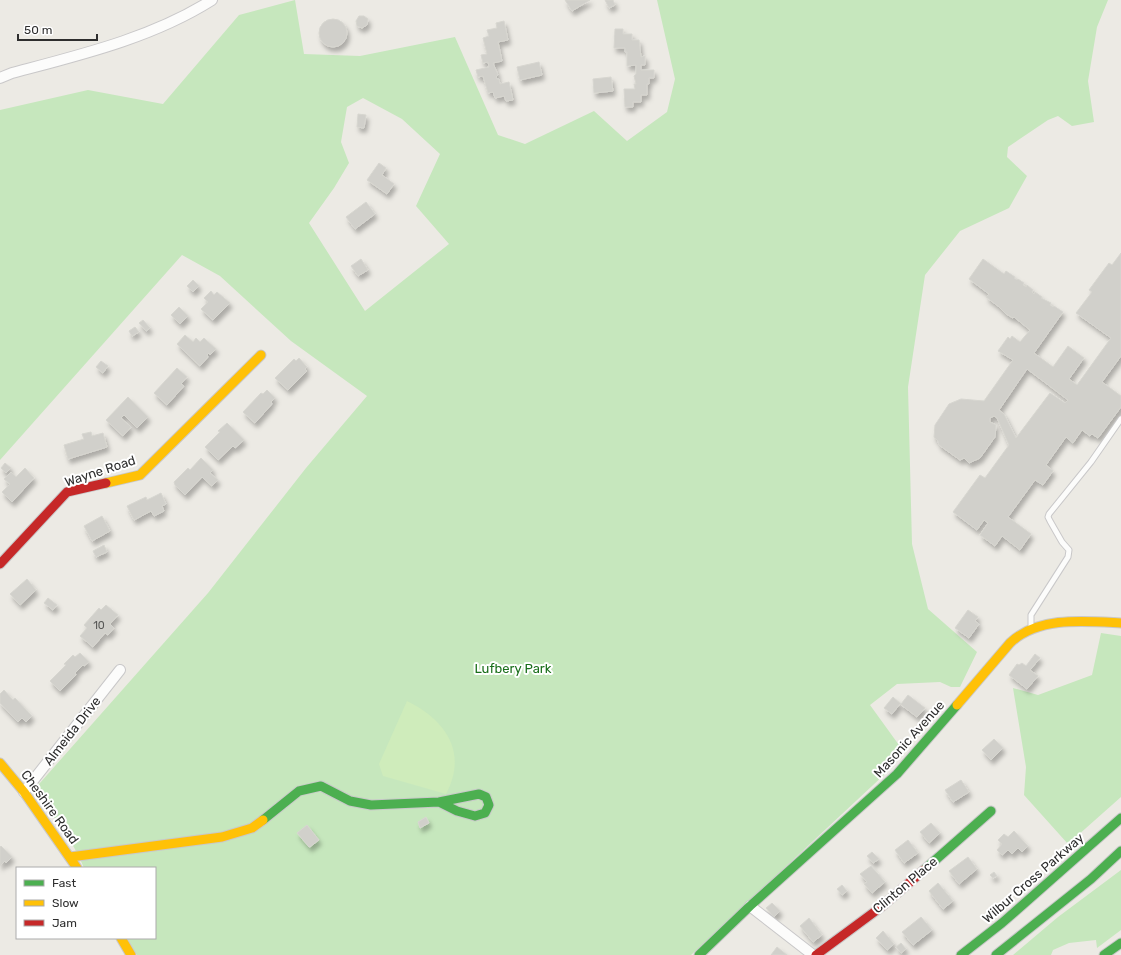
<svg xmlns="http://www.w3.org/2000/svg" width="1121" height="955" font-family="Rubik,sans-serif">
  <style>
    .green { fill: #c6e7bd; fill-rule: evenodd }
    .pitch { fill: #cfecbb }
    .building { fill: #d1d0cb; stroke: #d7d6d0; fill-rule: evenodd; filter: url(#shadow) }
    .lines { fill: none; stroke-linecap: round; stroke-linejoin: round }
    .lane-casing { stroke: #c9c8c9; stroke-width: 7 }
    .street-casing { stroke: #c9c8c9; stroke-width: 12 }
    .fast-casing { stroke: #c9c8c9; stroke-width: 11 }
    .slow-casing { stroke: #c9c8c9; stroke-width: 11 }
    .jam-casing { stroke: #c9c8c9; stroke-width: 11 }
    .lane { stroke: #fcfcfb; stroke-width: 5 }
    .street { stroke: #fcfcfb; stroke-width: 10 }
    .fast { stroke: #4caf50; stroke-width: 9 }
    .slow { stroke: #ffc107; stroke-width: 9 }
    .jam { stroke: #c62828; stroke-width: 9 }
    .labels { text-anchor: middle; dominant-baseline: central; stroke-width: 4; stroke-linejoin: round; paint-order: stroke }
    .number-label { font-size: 11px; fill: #585857 }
    .street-label { font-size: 13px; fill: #2e2e2e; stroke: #fff }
    .park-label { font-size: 13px; fill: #1a6f1b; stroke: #fff }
  </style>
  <defs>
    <filter id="shadow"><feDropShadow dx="2.5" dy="4.5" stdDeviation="2" flood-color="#0004"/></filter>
  </defs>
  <rect width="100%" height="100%" fill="#eceae4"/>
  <g class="green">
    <path d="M295 0 304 54 360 56 455 37 498 135 525 144 594 111 627 141 667 112 675 79 657 0H1108L1097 27 1088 81 1094 122 1072 126 1058 116 1048 120 1008 147 1007 157 1027 176 1009 208 960 231 925 275 908 387 912 544 928 609 977 652 960 687H951L940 682 897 684 870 705 904 752 887 772 691 955H137L127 938H155V868H84C73 841 53 813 32 792L208 593 306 468 367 396 291 341 220 276 182 255 0 460V110L88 90 163 104 239 15ZM363 98 402 119 440 154 416 206 449 244 365 311 309 223 334 188 349 163 341 142 347 107Z"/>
    <path d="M1101 633 1121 636V797L1068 844 1024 795 1026 767 1013 688 1038 695 1092 675Z"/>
    <path d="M1121 870V930L1097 948 1096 940 1069 943 1053 950 1051 955H1013L1058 917Z"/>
  </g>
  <path class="pitch" d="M407 701C446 720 468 753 446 794L383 776 379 764Z"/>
  <g class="building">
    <path d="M565 0H590L572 11Z"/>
    <path d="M605 0H613L615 5 609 8Z"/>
    <path d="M359 16H364L368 19 367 25 362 28 357 26 356 21Z"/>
    <circle cx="333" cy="33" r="14"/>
    <path d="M504 21 508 40 498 42 502 61 493 63 498 75 496 77 497 79H499L500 84 509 82 513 100 506 101 504 96 495 98 493 92 488 93 483 76 478 77 476 70 489 67 488 62 483 63 481 55 487 54 483 38 489 36 487 30 497 28 496 23Z"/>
    <path d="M615 29H623V34H632V40H639L641 57 645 56V65H641V70H654V78H649V84H647V95H641V102H633V107H625L624 89H635L634 84H636L634 76 636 74V65L627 66V52H625V48H614Z"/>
    <path d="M539 62 542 75 520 80 517 67Z"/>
    <path d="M611 77 613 91 594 93 593 79Z"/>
    <path d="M358 114 366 115 364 128 357 127Z"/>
    <path d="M379 163 386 168 382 175 394 184 387 194 367 180Z"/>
    <path d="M366 202 375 214 355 229 346 217Z"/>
    <path d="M1121 253V356L1102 382 1121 396V407L1098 438 1092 434 1090 436 1082 430 1073 443 1066 437 1046 465 1053 471 1043 485 1035 480 1008 517 1031 534 1020 550 1002 536 995 546 980 535 988 523 984 520 977 530 953 512 980 475 985 478 1009 445 997 418 994 416 990 418V422L996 425 995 437 980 458 969 463 964 458 960 460 939 445 938 441 934 437 935 425 949 404 961 399 984 401 1013 360 998 351 1008 337 1010 339 1012 336 1020 342 1030 330 1014 317 1013 318 1006 314 998 306 986 297 989 294 969 279 983 259 1004 274 1006 271 1015 277 1014 278 1017 280 1018 279 1024 283 1023 285 1026 287 1027 285 1033 290 1032 292 1034 294 1035 292 1042 297 1041 298 1051 303 1050 305 1053 307 1054 306 1063 312 1034 353 1053 367 1068 346 1084 358 1069 379 1077 385 1111 338 1076 313 1092 292 1089 290 1109 263 1112 265ZM1027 369 1068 400 1065 403 1050 393 1016 438 1004 414 999 410Z"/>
    <path d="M361 259 368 270 358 276 351 266Z"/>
    <path d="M193 280 199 286 193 292 187 286Z"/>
    <path d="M211 291 214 295 217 292 230 303 213 320 201 309 208 302 204 298Z"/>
    <path d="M179 307 188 316 180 324 171 315Z"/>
    <path d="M143 320 150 328 146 331 139 323Z"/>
    <path d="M135 327 139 332 132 336 129 331Z"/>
    <path d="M185 335 193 342 196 338 200 342 204 338 216 349 210 355 209 353 207 355 208 357 200 366 177 344Z"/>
    <path d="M299 358 307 367 305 369 307 371 288 390 275 378 294 359 296 361Z"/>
    <path d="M101 361 108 366 103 373 96 367Z"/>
    <path d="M177 368 187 377 181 384 184 386 167 405 154 393Z"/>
    <path d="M267 390 275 398 271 402 272 404 255 423 243 412 261 393 263 394Z"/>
    <path d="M128 397 148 417 137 428 124 415 121 418 131 427 123 436 106 420Z"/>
    <path d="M227 423 244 440 235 448 233 446 218 460 205 447 220 432 218 431Z"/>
    <path d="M91 432 92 436 103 433 107 447 68 459 64 445 84 439 82 434Z"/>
    <path d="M201 458 213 470 210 473 218 480 212 486 202 477 185 495 175 485 174 482 188 468 190 470Z"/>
    <path d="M5 463 11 468 6 473 1 468Z"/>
    <path d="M25 468 34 478 12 502 2 492 10 484 4 479 11 472 16 477Z"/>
    <path d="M161 493 166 504 162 506 164 511 154 516 151 511 134 520 127 506 146 497 147 500Z"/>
    <path d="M102 516 110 531 92 541 84 526Z"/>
    <path d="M104 545 107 552 96 557 93 551Z"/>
    <path d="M27 579 36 590 20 605 10 594Z"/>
    <path d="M48 598 57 605 53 610 44 603Z"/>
    <path d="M106 605 118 615 110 624 114 628 108 635 105 633 93 647 80 636 87 628 84 625 99 608 101 610Z"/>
    <path d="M968 610 978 617 975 621 979 624 969 638 955 628Z"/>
    <path d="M80 653 89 662 84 666 83 665 75 673 76 675 60 691 50 681 66 665 64 664 73 655 75 657Z"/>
    <path d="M1035 654 1040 658 1030 670 1038 676 1027 689 1009 675 1017 664 1019 665 1022 663 1026 666Z"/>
    <path d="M4 690 13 700 15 698 32 716 26 722 22 718 18 722 0 703V694Z"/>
    <path d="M908 695 925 708 917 717 900 704 892 714 884 708 893 697 901 704Z"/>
    <path d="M994 739 1003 748 991 760 982 750Z"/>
    <path d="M961 780 969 792 953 802 945 790Z"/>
    <path d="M426 817 429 823 420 828 418 822Z"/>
    <path d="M931 823 940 833 929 843 920 832Z"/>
    <path d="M307 825 319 840 310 847H309L297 833Z"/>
    <path d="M1014 831 1028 846 1022 852 1018 848 1012 854 1008 850 1002 855 997 850 1002 844 998 840 1004 834 1008 837Z"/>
    <path d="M908 840 918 853 904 863 895 850Z"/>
    <path d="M1 846 12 857 6 863 5 861 0 866V847Z"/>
    <path d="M872 852 879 859 873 863 867 856Z"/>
    <path d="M968 857 977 869 959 884 949 871Z"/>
    <path d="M871 866 885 882 872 893 864 884 867 882 860 874Z"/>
    <path d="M994 872 997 876 993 878 990 875Z"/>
    <path d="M938 883 953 901 943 909 929 891Z"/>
    <path d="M842 885 847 891 842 895 837 889Z"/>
    <path d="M772 903 780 911 774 917 766 908Z"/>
    <path d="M921 917 932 930 913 945 902 932Z"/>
    <path d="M809 918 822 935 813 942 800 926Z"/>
    <path d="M883 931 894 944 887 950 876 938Z"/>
    <path d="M901 943 906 949 901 953 896 947Z"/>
    <path d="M777 947 787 955H771Z"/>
  </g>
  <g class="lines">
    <defs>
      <path id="lane" d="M1031 628V615L1068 557 1069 550 1062 542 1050 521 1048 517 1049 514 1091 462 1121 419"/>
      <g id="street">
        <path d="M0 78 12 73C80 55 152 38 212 0"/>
        <path d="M24 792 120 670"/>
        <path d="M750 906 813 955"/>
      </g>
      <g id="fast">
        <path d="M263 820 299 791 321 786 350 801 371 805 439 802 479 794 486 797 489 805 485 813 475 816 457 811 439 802"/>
        <path d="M924 870 991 811"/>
        <path d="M699 955 750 906 897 774 957 705"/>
        <path d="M961 955 1002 923 1121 818"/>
        <path d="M996 955 1091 879 1121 851"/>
        <path d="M1104 955 1121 943"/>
      </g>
      <g id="slow">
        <path d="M106 483 140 475 261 355"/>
        <path d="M957 705 1010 643C1038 616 1085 621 1121 623"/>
        <path d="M0 763 24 792 77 868"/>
        <path d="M70 857 222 837 252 828 263 820"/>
        <path d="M121 938 131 955"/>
      </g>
      <g id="jam">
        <path d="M0 564 67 492 106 483"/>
        <path d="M816 955 881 907 924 870"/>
      </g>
    </defs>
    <use href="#lane" class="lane-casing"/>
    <use href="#street" class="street-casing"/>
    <use href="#fast" class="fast-casing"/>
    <use href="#slow" class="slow-casing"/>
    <use href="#jam" class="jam-casing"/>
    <use href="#lane" class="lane"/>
    <use href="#street" class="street"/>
    <use href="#fast" class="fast"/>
    <use href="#slow" class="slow"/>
    <use href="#jam" class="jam"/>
  </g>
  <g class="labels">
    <g class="number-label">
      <text x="99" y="625">10</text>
    </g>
    <g class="street-label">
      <text transform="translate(100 471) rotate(-18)">Wayne Road</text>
      <text transform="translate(72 731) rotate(-52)">Almeida Drive</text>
      <text transform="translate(909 739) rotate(-48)">Masonic Avenue</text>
      <text transform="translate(50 807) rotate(54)">Cheshire Road</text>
      <text transform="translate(1033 878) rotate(-41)">Wilbur Cross Parkway</text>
      <text transform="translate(905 885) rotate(-40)">Clinton Place</text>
    </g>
    <g class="park-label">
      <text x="513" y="668">Lufbery Park</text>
    </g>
  </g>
  <rect x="16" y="867" width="140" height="72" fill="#ffffff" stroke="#ababab"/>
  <rect x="24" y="880" width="20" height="6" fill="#4caf50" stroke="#ababab"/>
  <text x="52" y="887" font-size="12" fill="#2e2e2e">Fast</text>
  <rect x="24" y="900" width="20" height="6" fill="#ffc107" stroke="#ababab"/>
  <text x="52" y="907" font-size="12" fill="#2e2e2e">Slow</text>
  <rect x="24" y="920" width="20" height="6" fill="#c62828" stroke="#ababab"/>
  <text x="52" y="927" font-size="12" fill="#2e2e2e">Jam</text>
  <path d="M18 34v6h79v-6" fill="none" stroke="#2e2e2e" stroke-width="2"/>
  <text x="24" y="34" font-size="12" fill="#2e2e2e" stroke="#ffffff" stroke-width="3" paint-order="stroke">50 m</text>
</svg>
